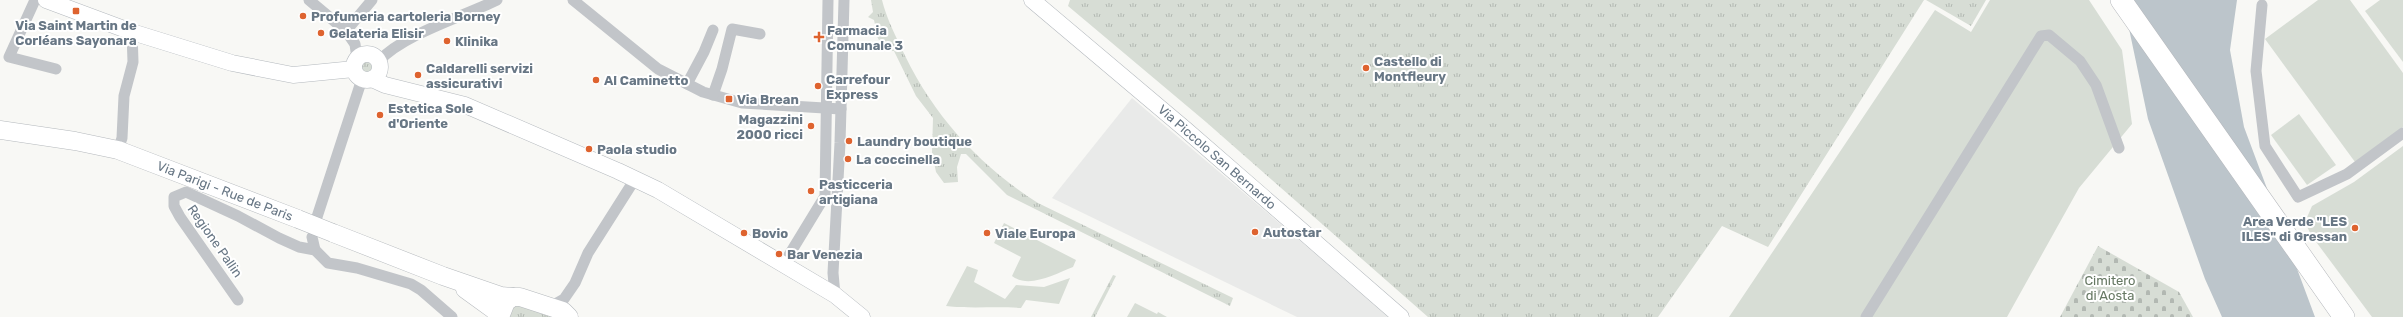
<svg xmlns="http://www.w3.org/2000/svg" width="2403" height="317" font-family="Rubik,sans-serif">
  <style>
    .built { fill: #e9eae9 }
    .grass { fill: url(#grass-tufts) }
    .cemetery { fill: url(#cemetery-stones) }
    .park { fill: #d7ddd5 }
    .water { fill: #bcc5cb }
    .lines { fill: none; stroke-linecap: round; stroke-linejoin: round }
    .secondary-casing { stroke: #b4b9be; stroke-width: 17 }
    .primary-casing { stroke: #b5b9bd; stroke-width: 19 }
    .highway-casing { stroke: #b5b8bc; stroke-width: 22 }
    .street { stroke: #c2c5c9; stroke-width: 11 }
    .secondary { stroke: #fff; stroke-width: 16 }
    .primary { stroke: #fff; stroke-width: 18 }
    .highway { stroke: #fff; stroke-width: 21 }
    .primary-bridge-casing { stroke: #b5b9bd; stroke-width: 19; stroke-linecap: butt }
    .primary-bridge { stroke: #fff; stroke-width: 18 }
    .poi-dot { fill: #de632f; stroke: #fff; stroke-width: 1.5 }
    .labels { text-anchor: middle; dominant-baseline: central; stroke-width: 4; stroke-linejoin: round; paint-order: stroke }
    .poi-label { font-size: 13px; font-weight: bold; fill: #687785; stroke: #fff; text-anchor: start }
    .street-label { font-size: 13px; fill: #687785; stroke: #fff }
    .park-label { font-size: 13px; fill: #667863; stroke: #fff }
  </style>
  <defs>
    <pattern id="grass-tufts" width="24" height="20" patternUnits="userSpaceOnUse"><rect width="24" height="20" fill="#d7ddd5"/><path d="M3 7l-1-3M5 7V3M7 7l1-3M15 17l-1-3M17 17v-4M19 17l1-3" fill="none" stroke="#b2b8b2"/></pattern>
    <pattern id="cemetery-stones" width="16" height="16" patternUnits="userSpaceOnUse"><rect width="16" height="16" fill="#d7ddd5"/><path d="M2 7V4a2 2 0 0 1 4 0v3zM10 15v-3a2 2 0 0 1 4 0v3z" fill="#b2b8b2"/></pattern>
  </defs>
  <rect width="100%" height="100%" fill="#f8f8f5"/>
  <path class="built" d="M1132 98 1390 317H1297L1052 198Z"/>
  <g class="grass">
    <path d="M871 0H882C886 16 893 31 900 45 930 112 977 164 1038 203L1233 298 1230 306 1007 195 966 154H961L957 167 958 182 944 183 936 172 932 153 933 118 916 96 894 51H885L874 31 876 29 874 20 868 17 873 12Z"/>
    <path d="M1070 0H1924L1768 247 1722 226 1658 317H1428L1206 122 1068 6Z"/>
    <path d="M1926 0H1986L1971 26Z"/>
    <circle cx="367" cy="67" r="9"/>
    <path d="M1113 275 1116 276 1095 317H1091Z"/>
    <path d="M514 304 560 317H508Z"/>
  </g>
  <path class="cemetery" d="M2098 246 2179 292 2193 317H2060Z"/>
  <g class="park">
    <path d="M1990 0H2089L2122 50 2132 124 2079 188 2007 317H1729L1935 10 1971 32Z"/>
    <path d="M2318 0H2350L2403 73V127L2355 162 2265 39Z"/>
    <path d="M2380 0H2403V62L2365 11Z"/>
    <path d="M2299 114 2336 165 2307 185 2271 135Z"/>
    <path d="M2403 146V317H2372L2311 235 2305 222 2312 206 2354 182Z"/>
    <path d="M1004 223 1076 260 1073 267C1055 274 1029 289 1012 276L1021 257 994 243Z"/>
    <path d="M967 266 978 270 974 282 1005 299 1016 285 1044 287 1070 278 1059 304 1026 300 1021 308C996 306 971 309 946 306Z"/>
    <path d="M1135 303 1157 314 1158 312 1167 317H1127Z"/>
  </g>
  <path class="water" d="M2123 0H2237L2230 50 2244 127 2315 317H2222L2205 279 2148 119Z"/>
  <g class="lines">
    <defs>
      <g id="secondary">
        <path d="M46 0 132 32 232 63 293 75 354 69"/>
        <path d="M1032 0 1185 129 1401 317"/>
        <circle cx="367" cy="67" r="13"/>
        <path d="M372 79 385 85 465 105 618 171 658 190 835 295 862 317"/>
      </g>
      <g id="primary">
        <path d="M0 130 75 141 118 150 298 219"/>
        <path d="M333 233 443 276 501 296 513 297"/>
        <path d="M465 289 494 310 499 317"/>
        <path d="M500 317 506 302 513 297H520L563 311 569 317"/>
      </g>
      <path id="highway" d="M2121 0 2344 317"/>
    </defs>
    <use href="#secondary" class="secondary-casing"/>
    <use href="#primary" class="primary-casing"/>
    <use href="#highway" class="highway-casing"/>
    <g class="street">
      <path d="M35 0 9 57 56 69"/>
      <path d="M309 0 346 31 355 44 357 59"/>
      <path d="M573 0 658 69 703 92 742 103 841 109"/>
      <path d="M2262 5 2256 71 2265 146 2298 197 2347 174 2403 133"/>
      <path d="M346 31 372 0"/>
      <path d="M379 61C404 34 462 17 497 0"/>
      <path d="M687 84 704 52 713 30"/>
      <path d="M713 95 722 69 732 29 760 34"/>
      <path d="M118 150 122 138 124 96 133 62 132 32"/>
      <path d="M316 220 362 79"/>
      <path d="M312 237 315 250"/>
      <path d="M783 265 825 196 828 0"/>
      <path d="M835 295 833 273 840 143 844 0"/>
      <path d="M238 300 180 217 174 206V197L186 192 238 216 279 238 299 247 315 250 328 263 357 268 411 284 421 290 452 317"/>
      <path d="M550 307 564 299 575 283 588 253 635 179"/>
      <path d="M1866 317 2041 36 2049 35 2080 61 2096 85 2119 148"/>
    </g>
    <use href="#secondary" class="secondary"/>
    <use href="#primary" class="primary"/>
    <use href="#highway" class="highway"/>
    <defs>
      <path id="primary-bridge" d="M298 219 333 233"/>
    </defs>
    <use href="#primary-bridge" class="primary-bridge-casing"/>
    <use href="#primary-bridge" class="primary-bridge"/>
  </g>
  <g class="poi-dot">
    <rect x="72" y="7" width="8" height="8" rx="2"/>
    <circle cx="303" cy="16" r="4"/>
    <circle cx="321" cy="33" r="4"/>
    <path d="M817 31h4v4h4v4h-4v4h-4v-4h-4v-4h4z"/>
    <circle cx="447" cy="41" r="4"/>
    <circle cx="1366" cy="68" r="4"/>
    <circle cx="418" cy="75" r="4"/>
    <circle cx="596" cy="80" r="4"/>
    <circle cx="818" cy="86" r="4"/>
    <rect x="725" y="95" width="8" height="8" rx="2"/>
    <circle cx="380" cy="115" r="4"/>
    <circle cx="811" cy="126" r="4"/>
    <circle cx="849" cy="141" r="4"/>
    <circle cx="589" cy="149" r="4"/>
    <circle cx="848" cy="159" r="4"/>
    <circle cx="811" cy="191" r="4"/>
    <circle cx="2355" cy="228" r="4"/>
    <circle cx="1255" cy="232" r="4"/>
    <circle cx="744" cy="233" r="4"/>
    <circle cx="987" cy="233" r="4"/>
    <circle cx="779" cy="254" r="4"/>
  </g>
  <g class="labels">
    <g class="poi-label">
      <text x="311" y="16">Profumeria cartoleria Borney</text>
      <text x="76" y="25" text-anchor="middle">Via Saint Martin de<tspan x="76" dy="15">Corléans Sayonara</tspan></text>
      <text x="827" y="30">Farmacia<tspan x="827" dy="15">Comunale 3</tspan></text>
      <text x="329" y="33">Gelateria Elisir</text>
      <text x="455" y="41">Klinika</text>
      <text x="1374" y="61">Castello di<tspan x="1374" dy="15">Montfleury</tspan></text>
      <text x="426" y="68">Caldarelli servizi<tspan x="426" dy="15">assicurativi</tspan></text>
      <text x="826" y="79">Carrefour<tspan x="826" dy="15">Express</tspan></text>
      <text x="604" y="80">Al Caminetto</text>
      <text x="737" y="99">Via Brean</text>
      <text x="388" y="108">Estetica Sole<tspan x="388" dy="15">d'Oriente</tspan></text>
      <text x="803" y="119" text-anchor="end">Magazzini<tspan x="803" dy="15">2000 ricci</tspan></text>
      <text x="857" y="141">Laundry boutique</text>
      <text x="597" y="149">Paola studio</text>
      <text x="856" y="159">La coccinella</text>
      <text x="819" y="184">Pasticceria<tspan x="819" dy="15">artigiana</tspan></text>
      <text x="2347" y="221" text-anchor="end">Area Verde "LES<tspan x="2347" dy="15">ILES" di Gressan</tspan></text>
      <text x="1263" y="232">Autostar</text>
      <text x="752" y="233">Bovio</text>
      <text x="995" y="233">Viale Europa</text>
      <text x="787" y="254">Bar Venezia</text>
    </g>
    <g class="street-label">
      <text transform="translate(1217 157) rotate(41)">Via Piccolo San Bernardo</text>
      <text transform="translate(225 191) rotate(21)">Via Parigi - Rue de Paris</text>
      <text transform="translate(215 241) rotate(55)">Regione Pallin</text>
    </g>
    <g class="park-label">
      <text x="2110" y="280">Cimitero<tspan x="2110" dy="15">di Aosta</tspan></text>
    </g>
  </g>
</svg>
